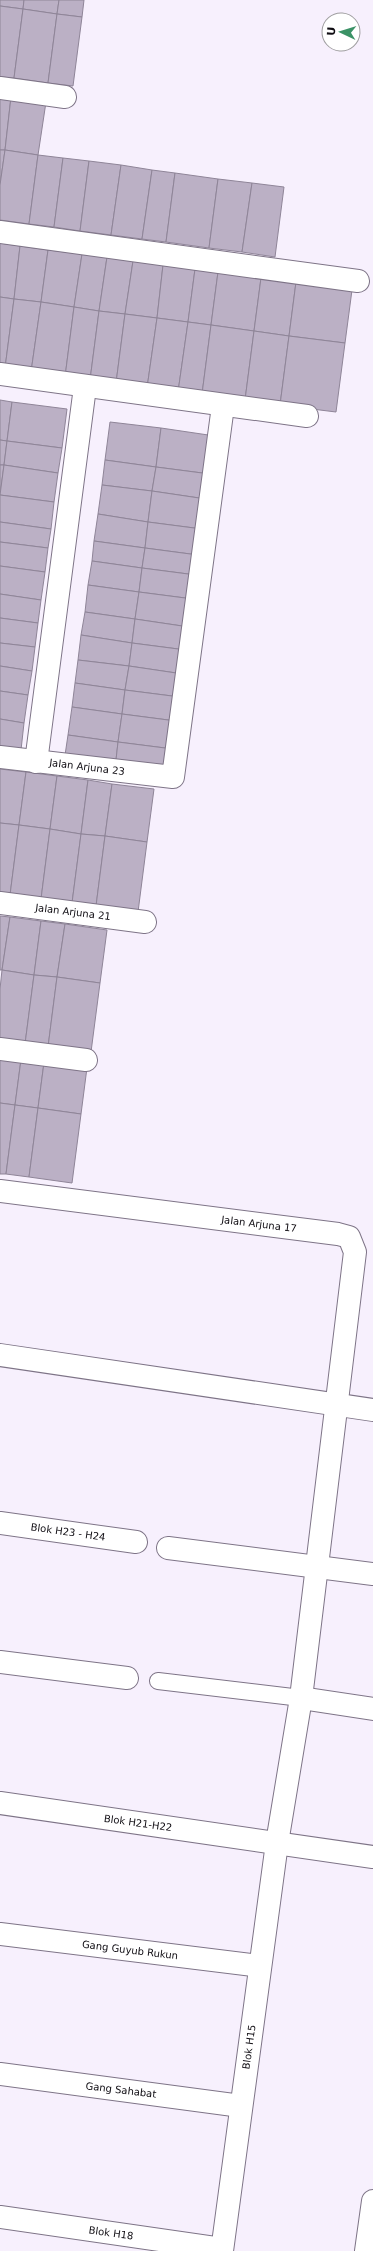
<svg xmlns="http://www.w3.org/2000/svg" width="373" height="2251" font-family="'DejaVu Sans',sans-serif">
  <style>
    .building { fill: #bbb0c5; stroke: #8f8598 }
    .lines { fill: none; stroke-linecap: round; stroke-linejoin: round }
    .lane-casing { stroke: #7e7487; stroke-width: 18 }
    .street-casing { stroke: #7e7487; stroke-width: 24 }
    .lane { stroke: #fff; stroke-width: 16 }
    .street { stroke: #fff; stroke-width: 22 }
    .labels { text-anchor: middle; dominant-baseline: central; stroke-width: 3; stroke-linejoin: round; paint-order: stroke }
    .street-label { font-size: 10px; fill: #0f0c12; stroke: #fff }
  </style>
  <rect width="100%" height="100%" fill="#f7f0fd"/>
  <g class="building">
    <path d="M0 0H24L23 9 0 6Z"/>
    <path d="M24 0H59L57 14 23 9Z"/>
    <path d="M59 0H84L82 17 57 14Z"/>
    <path d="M0 6 23 9 14 78 0 77Z"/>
    <path d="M23 9 57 14 48 83 14 78Z"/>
    <path d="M57 14 82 17 73 86 48 83Z"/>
    <path d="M0 96 11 97 5 150H0Z"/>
    <path d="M11 97 46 102 38 155 5 150Z"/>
    <path d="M0 150H5L0 185Z"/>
    <path d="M5 150 38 155 29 224 0 220V185Z"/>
    <path d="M38 155 63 158 54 227 29 224Z"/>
    <path d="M63 158 89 161 80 231 54 227Z"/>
    <path d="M89 161 121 165 111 235 80 231Z"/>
    <path d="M121 165 152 170 142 239 111 235Z"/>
    <path d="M152 170 175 173 166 242 142 239Z"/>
    <path d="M175 173 218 179 209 248 166 242Z"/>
    <path d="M218 179 252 183 242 252 209 248Z"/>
    <path d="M252 183 284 187 275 257 242 252Z"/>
    <path d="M0 243 20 246 14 299 0 297Z"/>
    <path d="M20 246 48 250 41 302 14 299Z"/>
    <path d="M48 250 82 254 74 307 41 302Z"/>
    <path d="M82 254 107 257 99 311 74 307Z"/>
    <path d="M107 257 133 261 125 314 99 311Z"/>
    <path d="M133 261 163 265 157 318 125 314Z"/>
    <path d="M163 265 195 269 188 322 157 318Z"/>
    <path d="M195 269 218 272 211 325 188 322Z"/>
    <path d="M218 272 261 278 254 331 211 325Z"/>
    <path d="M261 278 296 282 289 336 254 331Z"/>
    <path d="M296 282 352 290 345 343 289 336Z"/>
    <path d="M0 297 14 299 5 368H0Z"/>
    <path d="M14 299 41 302 31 372 5 368Z"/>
    <path d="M41 302 74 307 65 377 31 372Z"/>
    <path d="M74 307 99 311 90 380 65 377Z"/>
    <path d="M99 311 125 314 116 383 90 380Z"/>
    <path d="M125 314 157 318 147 388 116 383Z"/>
    <path d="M157 318 188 322 178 392 147 388Z"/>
    <path d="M188 322 211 325 202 394 178 392Z"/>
    <path d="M211 325 254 331 245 400 202 394Z"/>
    <path d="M254 331 289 336 280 405 245 400Z"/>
    <path d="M289 336 345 343 336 412 280 405Z"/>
    <path d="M0 400 12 402 7 441 0 440Z"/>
    <path d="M12 402 67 409 62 448 7 441Z"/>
    <path d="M110 422 161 428 156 467 105 460Z"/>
    <path d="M161 428 215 436 210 474 156 467Z"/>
    <path d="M0 440 7 441 4 465H0Z"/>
    <path d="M7 441 62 448 58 473 4 465Z"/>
    <path d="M105 460 156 467 152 491 102 485Z"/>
    <path d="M0 465H4L0 495Z"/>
    <path d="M4 465 58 473 54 502 0 495Z"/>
    <path d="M156 467 210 474 206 499 152 491Z"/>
    <path d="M102 485 152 491 148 522 98 514Z"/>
    <path d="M152 491 206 499 202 529 148 522Z"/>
    <path d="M0 495 54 502 51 529 0 522Z"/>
    <path d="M98 514 148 522 145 548 94 541Z"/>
    <path d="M0 522 51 529 48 548 0 542Z"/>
    <path d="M148 522 202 529 198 555 145 548Z"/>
    <path d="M94 541 145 548 142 568 92 561Z"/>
    <path d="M0 542 48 548 45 572 0 566Z"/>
    <path d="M145 548 198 555 196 575 142 568Z"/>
    <path d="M92 561 142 568 139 592 88 585Z"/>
    <path d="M0 566 45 572 41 600 0 594Z"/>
    <path d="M142 568 196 575 193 599 139 592Z"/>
    <path d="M88 585 139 592 135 619 85 612Z"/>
    <path d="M139 592 193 599 189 627 135 619Z"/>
    <path d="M0 594 41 600 38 623 0 618Z"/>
    <path d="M85 612 135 619 132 643 81 635Z"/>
    <path d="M0 618 38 623 35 647 0 643Z"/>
    <path d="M135 619 189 627 186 650 132 643Z"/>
    <path d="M81 635 132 643 129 666 78 660Z"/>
    <path d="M0 643 35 647 32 671 0 666Z"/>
    <path d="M132 643 186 650 183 674 129 666Z"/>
    <path d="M78 660 129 666 125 690 75 683Z"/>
    <path d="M0 666 32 671 28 695 0 691Z"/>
    <path d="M129 666 183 674 180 697 125 690Z"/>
    <path d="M75 683 125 690 122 714 72 707Z"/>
    <path d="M125 690 180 697 176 721 122 714Z"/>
    <path d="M0 691 28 695 24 723 0 719Z"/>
    <path d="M72 707 122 714 118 742 68 735Z"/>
    <path d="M122 714 176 721 173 749 118 742Z"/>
    <path d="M0 719 24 723 21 750 0 747Z"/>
    <path d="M68 735 118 742 115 769 64 762Z"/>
    <path d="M118 742 173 749 169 776 115 769Z"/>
    <path d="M0 769 26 772 19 825 0 823Z"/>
    <path d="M26 772 57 776 50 829 19 825Z"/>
    <path d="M57 776 88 780 81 834 50 829Z"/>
    <path d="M88 780 112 784 105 836 81 834Z"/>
    <path d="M112 784 154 789 147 842 105 836Z"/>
    <path d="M0 823 19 825 10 895 0 893Z"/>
    <path d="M19 825 50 829 41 899 10 895Z"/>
    <path d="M50 829 81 834 72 903 41 899Z"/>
    <path d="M81 834 105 836 96 906 72 903Z"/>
    <path d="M105 836 147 842 138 912 96 906Z"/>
    <path d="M0 916 10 917 2 970H0Z"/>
    <path d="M10 917 41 921 34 975 2 970Z"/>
    <path d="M41 921 65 924 57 977 34 975Z"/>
    <path d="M65 924 107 930 100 983 57 977Z"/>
    <path d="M2 970 34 975 25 1044 0 1040V989Z"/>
    <path d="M34 975 57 977 48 1047 25 1044Z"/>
    <path d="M57 977 100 983 91 1052 48 1047Z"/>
    <path d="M0 1049 22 1052 15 1105 0 1103Z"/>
    <path d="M22 1052 45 1055 38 1108 15 1105Z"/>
    <path d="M45 1055 88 1060 81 1114 38 1108Z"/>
    <path d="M0 1103 15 1105 6 1174H0Z"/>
    <path d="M15 1105 38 1108 29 1177 6 1174Z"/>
    <path d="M38 1108 81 1114 72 1183 29 1177Z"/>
  </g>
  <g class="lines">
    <defs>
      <path id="lane" d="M158 1681 301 1698"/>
      <g id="street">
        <path d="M0 88 65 97"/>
        <path d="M0 232 358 281"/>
        <path d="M0 374 307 416"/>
        <path d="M0 757 173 777 223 406"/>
        <path d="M36 762 85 387"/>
        <path d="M0 903 145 922"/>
        <path d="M0 1049 86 1060"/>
        <path d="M0 1191 338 1234 349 1237 355 1252 301 1698 277 1843 222 2251"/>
        <path d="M0 1355 373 1410"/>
        <path d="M0 1523 136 1542"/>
        <path d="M168 1548 373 1574"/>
        <path d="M0 1662 127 1678"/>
        <path d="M301 1698 373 1709"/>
        <path d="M0 1803 373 1857"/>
        <path d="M0 1934 260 1966"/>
        <path d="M0 2074 241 2106"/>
        <path d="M0 2217 222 2249"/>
        <path d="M366 2251 373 2201"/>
      </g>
    </defs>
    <use href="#lane" class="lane-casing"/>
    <use href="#street" class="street-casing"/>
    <use href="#lane" class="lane"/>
    <use href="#street" class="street"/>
  </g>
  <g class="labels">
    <g class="street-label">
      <text transform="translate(87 767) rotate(7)">Jalan Arjuna 23</text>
      <text transform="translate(73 912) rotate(7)">Jalan Arjuna 21</text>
      <text transform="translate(259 1224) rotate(7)">Jalan Arjuna 17</text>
      <text transform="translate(68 1532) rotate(8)">Blok H23 - H24</text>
      <text transform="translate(138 1823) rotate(8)">Blok H21-H22</text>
      <text transform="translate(130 1950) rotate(7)">Gang Guyub Rukun</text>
      <text transform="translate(249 2047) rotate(-82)">Blok H15</text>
      <text transform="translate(121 2090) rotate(7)">Gang Sahabat</text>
      <text transform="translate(111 2233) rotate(8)">Blok H18</text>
    </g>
  </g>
  <g transform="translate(341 32) rotate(274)"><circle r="19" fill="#ffffff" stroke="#9f9ea0"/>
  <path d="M0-3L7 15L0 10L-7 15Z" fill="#3b9266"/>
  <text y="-6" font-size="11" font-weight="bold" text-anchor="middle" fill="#0f0c12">U</text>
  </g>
</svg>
